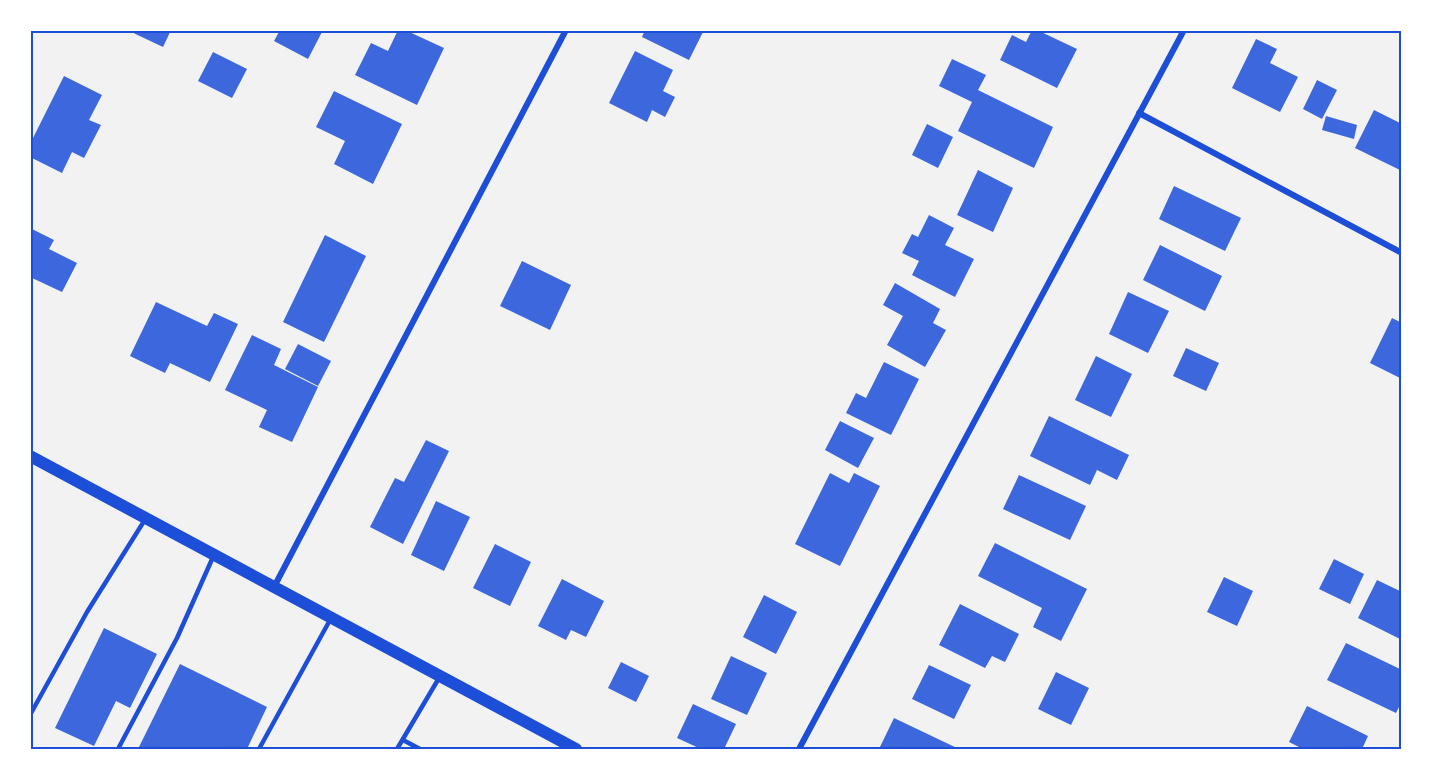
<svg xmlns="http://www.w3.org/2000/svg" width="1432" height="779" font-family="Ubuntu,sans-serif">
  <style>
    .building { fill: #3d67dc }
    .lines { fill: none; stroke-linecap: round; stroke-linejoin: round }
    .service { stroke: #1d4ed8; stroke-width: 4.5 }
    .minor { stroke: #1d4ed8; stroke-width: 6 }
    .secondary { stroke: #1d4ed8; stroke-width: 12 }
    .neatline { fill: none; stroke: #1d4ed8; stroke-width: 2 }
  </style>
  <rect width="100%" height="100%" fill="#f2f2f2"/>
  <g class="building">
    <path d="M127 30H171L163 47Z"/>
    <path d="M280 30H323L308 59 274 41Z"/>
    <path d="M398 30H405L444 48 417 105 355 75 371 43 388 51Z"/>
    <path d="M645 30H704L689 60 642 37Z"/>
    <path d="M1032 30H1037L1077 49 1057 88 1000 60 1012 35 1026 42Z"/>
    <path d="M1256 39 1277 49 1270 63 1298 77 1280 112 1232 88Z"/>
    <path d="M635 51 673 70 663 91 675 97 665 117 652 110 647 122 609 103Z"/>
    <path d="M213 52 247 69 232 98 198 81Z"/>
    <path d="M952 59 986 75 978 90 1053 127 1034 168 958 131 972 102 939 86Z"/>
    <path d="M64 76 102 95 89 120 101 125 84 158 72 152 62 173 30 157V144Z"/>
    <path d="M1317 80 1337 90 1322 119 1303 109Z"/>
    <path d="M334 91 402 124 373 184 334 164 345 141 316 127Z"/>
    <path d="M1374 110 1402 124V171L1355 148Z"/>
    <path d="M1326 116 1357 125 1354 139 1322 130Z"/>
    <path d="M927 124 953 137 938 168 912 155Z"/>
    <path d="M978 170 1013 188 993 232 957 215Z"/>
    <path d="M1174 186 1241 218 1225 251 1159 219Z"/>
    <path d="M929 215 954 228 945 245 974 259 955 297 912 275 919 261 902 253 912 234 918 237Z"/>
    <path d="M30 228 54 240 49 249 77 263 62 292 30 277Z"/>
    <path d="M325 235 366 256 324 342 283 322Z"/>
    <path d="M1160 245 1222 276 1205 311 1143 280Z"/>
    <path d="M522 261 571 285 550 330 500 306Z"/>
    <path d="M895 283 940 309 933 323 946 330 925 367 887 345 903 316 883 305Z"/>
    <path d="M1128 292 1169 311 1148 353 1109 334Z"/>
    <path d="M156 302 207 326 214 313 238 324 210 382 170 363 165 373 130 356Z"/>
    <path d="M1392 318 1402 323V379L1370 363Z"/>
    <path d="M252 335 281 349 274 365 318 387 292 442 259 427 267 410 225 390Z"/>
    <path d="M298 344 331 361 318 386 285 369Z"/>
    <path d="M1186 348 1219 363 1206 391 1173 376Z"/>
    <path d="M1096 356 1132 374 1111 417 1075 400Z"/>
    <path d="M884 362 919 379 891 435 846 413 856 393 866 398Z"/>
    <path d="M1049 416 1129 455 1117 480 1097 470 1090 485 1030 456Z"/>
    <path d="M840 421 874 438 858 468 825 450Z"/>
    <path d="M426 440 449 451 403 544 370 527 395 478 404 482Z"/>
    <path d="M830 473 849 483 854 473 880 486 840 566 795 544Z"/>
    <path d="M1019 475 1086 506 1070 540 1003 509Z"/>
    <path d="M436 501 470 517 444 571 411 555Z"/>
    <path d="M995 543 1087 589 1061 641 1033 627 1042 608 978 576Z"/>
    <path d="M495 544 531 562 510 606 473 588Z"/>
    <path d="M1334 559 1364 574 1350 604 1319 589Z"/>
    <path d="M1224 577 1253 591 1237 626 1207 612Z"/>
    <path d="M562 579 604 601 586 637 571 630 566 640 538 626Z"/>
    <path d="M1377 580 1402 592V640L1358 618Z"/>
    <path d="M764 595 797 612 776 654 743 637Z"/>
    <path d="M960 604 1019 634 1005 662 992 656 985 668 939 645Z"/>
    <path d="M104 628 157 654 130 708 116 701 94 746 55 728Z"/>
    <path d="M1346 643 1402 670V701L1396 713 1327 680Z"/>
    <path d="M731 656 767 673 747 715 711 699Z"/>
    <path d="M621 662 649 676 636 702 608 688Z"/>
    <path d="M180 664 267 707 247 749H138Z"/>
    <path d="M929 665 971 685 954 719 912 699Z"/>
    <path d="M1056 672 1089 688 1071 725 1038 709Z"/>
    <path d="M693 704 736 724 724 749H701L677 738Z"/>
    <path d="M1307 706 1368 736 1362 749H1303L1289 742Z"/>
    <path d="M894 718 959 749H879Z"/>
  </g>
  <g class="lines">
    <g class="service">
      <path d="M30 715 87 612 146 518"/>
      <path d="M403 740 420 749"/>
      <path d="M118 749 177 638 213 557"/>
      <path d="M259 749 330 620"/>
      <path d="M397 749 439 678"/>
    </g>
    <g class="minor">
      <path d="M1139 113 1402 253"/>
      <path d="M274 587 566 30"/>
      <path d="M799 749 1184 30"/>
    </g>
    <path class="secondary" d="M30 456 576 749"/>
  </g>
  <rect width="1432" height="779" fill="none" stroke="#ffffff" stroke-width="63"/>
  <rect x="32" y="32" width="1368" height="716" class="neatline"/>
</svg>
